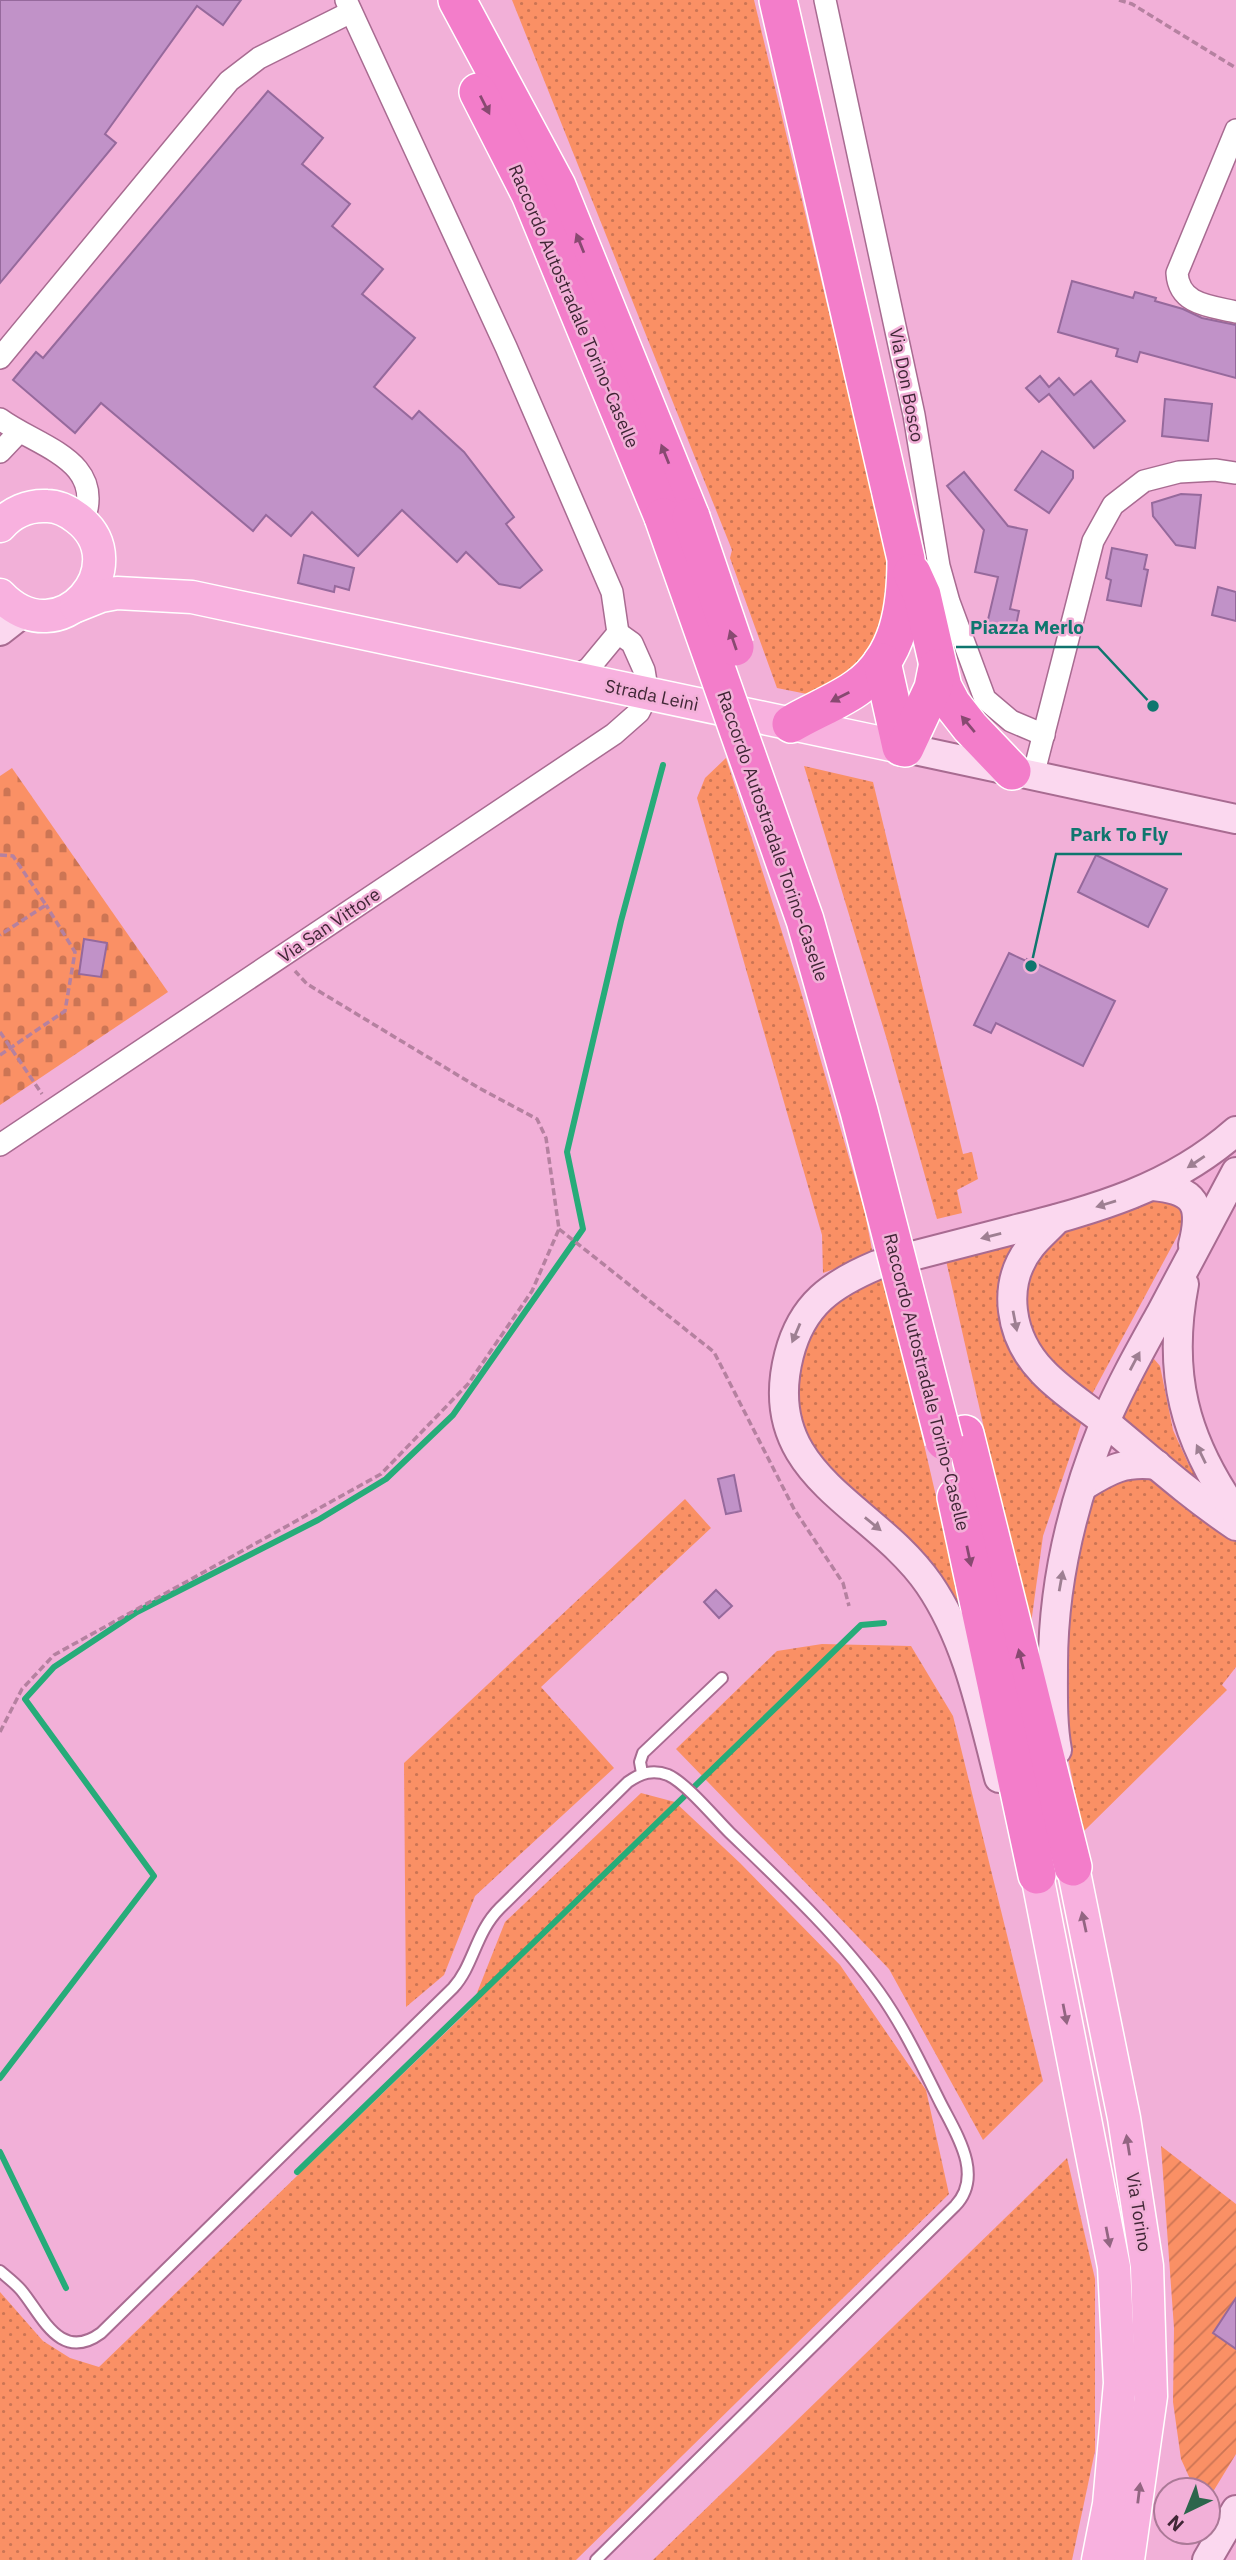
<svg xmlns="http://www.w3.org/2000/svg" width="1236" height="2560" font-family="'IBM Plex Sans',sans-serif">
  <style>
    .grass { fill: url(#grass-dots) }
    .cemetery { fill: url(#cemetery-stones) }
    .garden { fill: url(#garden-furrows) }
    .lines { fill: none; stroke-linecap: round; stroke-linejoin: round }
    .stream { stroke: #26ac79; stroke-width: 6 }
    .building { fill: #c192c8; stroke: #96699c; stroke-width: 2 }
    .lane-casing { stroke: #a86b91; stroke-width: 14 }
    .street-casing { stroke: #a86b91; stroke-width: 24 }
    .secondary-casing { stroke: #a86b91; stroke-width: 32 }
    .primary-casing { stroke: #fff; stroke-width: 35 }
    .highway-casing { stroke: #fff; stroke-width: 40 }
    .path { stroke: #b581a0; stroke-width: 3.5; stroke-dasharray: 7 3.5; stroke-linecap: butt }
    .lane { stroke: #fff; stroke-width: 10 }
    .street { stroke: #fff; stroke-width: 21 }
    .secondary { stroke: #fbd8ef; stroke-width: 28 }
    .primary { stroke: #f8b1df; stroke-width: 32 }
    .highway { stroke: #f37dca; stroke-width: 37 }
    .highway-bridge-casing { stroke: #fff; stroke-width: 40; stroke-linecap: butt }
    .highway-bridge { stroke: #f37dca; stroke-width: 37 }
    .oneway { fill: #884971 }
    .oneway2 { fill: #9e7f92 }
    .oneway3 { fill: #936582 }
    .labels { text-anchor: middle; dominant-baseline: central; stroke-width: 5; stroke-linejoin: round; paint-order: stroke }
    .street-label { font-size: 18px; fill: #402636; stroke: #f2b0d8 }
    .leader { fill: none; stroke: #0f766e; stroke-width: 2.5 }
    .callout-dot { fill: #0f766e; stroke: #f2b0d8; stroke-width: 2.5 }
    .callout-label { font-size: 19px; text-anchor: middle; font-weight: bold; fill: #0f766e; stroke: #f2b0d8; stroke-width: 5; stroke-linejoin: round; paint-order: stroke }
  </style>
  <defs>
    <pattern id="grass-dots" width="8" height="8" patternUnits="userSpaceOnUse" patternTransform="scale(1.75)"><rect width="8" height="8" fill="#fa9065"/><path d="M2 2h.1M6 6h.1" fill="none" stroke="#cc7554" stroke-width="1.8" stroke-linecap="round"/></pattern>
    <pattern id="cemetery-stones" width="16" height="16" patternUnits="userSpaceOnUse" patternTransform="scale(1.75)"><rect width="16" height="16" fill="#fa9065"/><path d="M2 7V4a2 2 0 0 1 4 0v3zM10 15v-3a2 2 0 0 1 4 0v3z" fill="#cc7554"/></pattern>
    <pattern id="garden-furrows" width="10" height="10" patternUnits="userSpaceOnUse" patternTransform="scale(1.75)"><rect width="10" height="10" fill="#fa9065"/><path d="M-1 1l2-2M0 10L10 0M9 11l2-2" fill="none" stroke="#cc7554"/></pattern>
  </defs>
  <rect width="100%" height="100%" fill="#f2b0d8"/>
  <g class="grass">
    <path d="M512 0H754L888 559 895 603 876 660 817 696 777 688 730 558 732 550Z"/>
    <path d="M726 758 799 985 865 1213 873 1255 823 1273 822 1235 697 798 705 778Z"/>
    <path d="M804 766 873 782 963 1154 972 1152 978 1179 957 1190 962 1213 937 1219 887 1040Z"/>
    <path d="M1158 1195 1185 1210V1222L1090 1398 1023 1335 1024 1272 1061 1228Z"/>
    <path d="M1025 1236 1002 1303 1083 1418 1043 1536 1030 1631 945 1256Z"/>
    <path d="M884 1272 958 1591V1608L837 1480 805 1440 795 1403 797 1358 815 1319 841 1292Z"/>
    <path d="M1154 1359 1160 1366 1173 1430 1188 1463 1207 1493 1120 1424 1151 1360Z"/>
    <path d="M1144 1471 1236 1541V1667L1222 1685 1227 1690 1083 1832 1065 1743 1061 1631 1093 1490Z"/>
    <path d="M685 1499 711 1528 541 1687 614 1768 475 1896 444 1975 406 2007 404 1763Z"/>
    <path d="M822 1644 911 1646 953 1716 1043 2081 983 2140 889 1969 676 1749 777 1651Z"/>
    <path d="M641 1793 675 1802 740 1863 840 1965 926 2090 949 2194 576 2560H0V2292L43 2341 70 2358 99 2367 471 2008 505 1922Z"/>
    <path d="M1067 2158 1095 2279V2451L1072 2560H653Z"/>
  </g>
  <path class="cemetery" d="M12 768 168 992 0 1105V776Z"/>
  <path class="garden" d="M1161 2146 1236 2204V2454L1208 2500V2490H1195L1181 2459 1173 2402 1174 2328Z"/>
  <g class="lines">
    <g class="stream">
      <path d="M0 2078 154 1876 25 1699 54 1667 137 1612 318 1520 386 1479 453 1415 583 1229 567 1152 621 921 663 765"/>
      <path d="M0 2152 66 2288"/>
      <path d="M297 2172 861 1625 884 1623"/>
    </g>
  </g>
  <g class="building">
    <path d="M0 0H241L223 25 197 6 105 134 116 143 0 283Z"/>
    <path d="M268 91 323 138 302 164 350 204 332 226 383 269 362 294 415 338 374 387 412 419 419 411 464 452 514 517 506 524 542 570 520 588 499 584 466 552 457 562 402 510 358 556 312 512 291 536 266 515 253 531 101 403 75 433 13 380 36 352 43 358Z"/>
    <path d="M1072 281 1133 298 1135 292 1156 298 1155 301 1183 309 1202 318 1236 325V378L1140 352 1137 362 1116 356 1118 349 1058 332Z"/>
    <path d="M1040 376 1049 387 1059 378 1074 395 1091 381 1125 421 1094 448 1049 394 1039 402 1026 388Z"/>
    <path d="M1165 399 1212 404 1208 441 1162 436Z"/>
    <path d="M1042 451 1073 471V478L1049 513 1015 490Z"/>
    <path d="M964 472 1008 526 1027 530 1010 609 1019 611 1015 630 987 624 998 577 975 572 984 530 947 486Z"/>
    <path d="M1181 494 1201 495 1195 548 1176 545 1153 516 1152 503Z"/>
    <path d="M1112 548 1147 555 1144 569 1148 570 1141 606 1107 600 1111 580 1106 578Z"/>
    <path d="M304 555 354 568 349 590 335 586 334 592 298 583Z"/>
    <path d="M1218 587 1236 592V621L1212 615Z"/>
    <path d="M1096 855 1167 889 1148 927 1078 892Z"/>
    <path d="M84 939 107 943 101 977 79 974Z"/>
    <path d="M1009 953 1026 961 1027 959 1115 1001 1083 1066 996 1023 991 1033 974 1025Z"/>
    <path d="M734 1475 741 1511 726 1514 718 1479Z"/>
    <path d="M716 1590 732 1606 719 1618 704 1602Z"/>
    <path d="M1236 2298V2349L1213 2333Z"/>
  </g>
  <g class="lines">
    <defs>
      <g id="lane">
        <path d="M642 1773 640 1762 643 1753 722 1678"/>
        <path d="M0 2271C7 2277 15 2283 21 2290 42 2315 60 2363 101 2333L453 1988C474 1965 475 1933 500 1908L628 1782C641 1773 653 1769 668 1775 686 1783 715 1818 730 1833 780 1881 839 1936 879 1992 904 2027 922 2066 941 2104 957 2135 984 2176 955 2206L596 2560"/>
      </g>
      <g id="street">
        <path d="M346 0 506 347 612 592 618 633 589 668 572 678"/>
        <path d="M825 0 914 415 939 566 949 602 985 699 1011 721 1044 735"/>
        <path d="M1236 130 1177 273C1179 305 1210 306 1236 312"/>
        <path d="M0 358 229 81 259 58 351 12"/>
        <path d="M0 419C40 448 107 460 83 523"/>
        <path d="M0 452 18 433"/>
        <path d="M1033 776 1093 541 1113 505 1144 481 1179 472 1215 470 1236 473"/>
        <path d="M0 1145 614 734 639 712 648 694 644 670 632 643 618 633"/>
      </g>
      <g id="secondary">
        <path d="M0 631 23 613"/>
        <path d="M901 747 1236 819"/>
        <path d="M1153 1186C1196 1190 1203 1205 1193 1245"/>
        <path d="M1057 1219C1049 1228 1039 1236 1031 1246 1000 1285 1010 1338 1043 1372 1063 1393 1088 1408 1110 1426 1151 1460 1191 1496 1236 1526"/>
        <path d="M1184 1284C1167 1373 1184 1439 1236 1513"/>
        <path d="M1083 1486C1110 1469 1125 1461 1157 1465"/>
        <path d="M1057 1750C1052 1723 1053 1694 1053 1665 1053 1583 1074 1498 1105 1422 1121 1384 1141 1349 1161 1313 1186 1266 1211 1219 1236 1172"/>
        <path d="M999 1778C982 1713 968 1641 929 1584 873 1503 758 1476 789 1355 802 1304 832 1284 877 1265 922 1253 968 1242 1013 1230 1096 1209 1170 1189 1236 1131"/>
        <path d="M1207 2560 1236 2510"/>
      </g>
      <g id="primary">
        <path d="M0 526C12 512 29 505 47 506 58 506 68 511 77 518 138 564 60 658 0 595"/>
        <path d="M76 606 101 596 117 593 192 597 901 747"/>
        <path d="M1073 1867 1124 2118 1147 2266 1151 2396 1128 2560"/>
        <path d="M1037 1875 1114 2267 1120 2383 1109 2504 1098 2560"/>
      </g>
      <g id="highway">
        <path d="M457 0 557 186 691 517"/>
        <path d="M778 0 906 559C906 606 900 656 858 687 841 700 811 712 791 724"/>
        <path d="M478 92 530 194 663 517"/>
        <path d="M912 573 922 595 943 687 952 704 970 727 1012 771"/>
        <path d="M882 662 901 747"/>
        <path d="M905 748 933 688 937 668"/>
        <path d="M965 1434 1073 1867"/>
        <path d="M956 1497 1037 1875"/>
      </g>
    </defs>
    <use href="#lane" class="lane-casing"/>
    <use href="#street" class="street-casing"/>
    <use href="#secondary" class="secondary-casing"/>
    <use href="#primary" class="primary-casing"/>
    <use href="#highway" class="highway-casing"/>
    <g class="path">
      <path d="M1119 0 1132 4 1236 68"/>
      <path d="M0 855 13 856 46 905 0 935"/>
      <path d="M0 1032 42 1094"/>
      <path d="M0 1055 65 1011 75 952 46 905"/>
      <path d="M559 1229 714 1352 794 1509 843 1583 849 1606"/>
      <path d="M0 1732 22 1689 54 1655 381 1474 468 1384 532 1291 559 1229 546 1138 537 1119 479 1088 307 984 295 971"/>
    </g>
    <use href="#lane" class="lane"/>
    <use href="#street" class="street"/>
    <use href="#secondary" class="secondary"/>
    <use href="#primary" class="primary"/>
    <use href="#highway" class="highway"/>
    <defs>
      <g id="highway-bridge">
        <path d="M663 517 805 920 859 1111 944 1441"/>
        <path d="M691 517 735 647"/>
      </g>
    </defs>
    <use href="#highway-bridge" class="highway-bridge-casing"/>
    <use href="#highway-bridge" class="highway-bridge"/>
  </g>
  <defs><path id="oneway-solid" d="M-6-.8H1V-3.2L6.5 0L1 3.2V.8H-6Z" transform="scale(1.75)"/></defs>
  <g class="oneway">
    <use href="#oneway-solid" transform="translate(485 105) rotate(63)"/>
    <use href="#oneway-solid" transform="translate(580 243) rotate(-112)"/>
    <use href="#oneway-solid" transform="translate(665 454) rotate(-112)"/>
    <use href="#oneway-solid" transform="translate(733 640) rotate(-109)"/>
    <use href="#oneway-solid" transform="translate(840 697) rotate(153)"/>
    <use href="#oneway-solid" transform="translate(968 724) rotate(-130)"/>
    <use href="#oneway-solid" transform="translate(969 1556) rotate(78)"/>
    <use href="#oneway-solid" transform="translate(1021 1659) rotate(-104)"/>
  </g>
  <g class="oneway2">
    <use href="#oneway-solid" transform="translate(1196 1162) rotate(146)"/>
    <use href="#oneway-solid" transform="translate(1106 1204) rotate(163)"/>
    <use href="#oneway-solid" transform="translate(991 1236) rotate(166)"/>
    <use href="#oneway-solid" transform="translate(1015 1321) rotate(79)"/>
    <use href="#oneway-solid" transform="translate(796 1333) rotate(113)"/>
    <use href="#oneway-solid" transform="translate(1135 1361) rotate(-62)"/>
    <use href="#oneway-solid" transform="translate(1201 1454) rotate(-116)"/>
    <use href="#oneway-solid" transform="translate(873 1524) rotate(39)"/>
    <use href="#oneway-solid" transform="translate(1061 1581) rotate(-80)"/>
  </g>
  <g class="oneway3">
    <use href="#oneway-solid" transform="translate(1084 1922) rotate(-102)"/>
    <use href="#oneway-solid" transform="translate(1065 2014) rotate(79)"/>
    <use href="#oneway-solid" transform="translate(1128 2145) rotate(-99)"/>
    <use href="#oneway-solid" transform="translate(1108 2237) rotate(79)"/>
    <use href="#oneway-solid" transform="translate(1139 2493) rotate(-83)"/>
  </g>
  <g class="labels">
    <g class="street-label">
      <text transform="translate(574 306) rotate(67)">Raccordo Autostradale Torino-Caselle</text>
      <text transform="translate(907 385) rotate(79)">Via Don Bosco</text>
      <text transform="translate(652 695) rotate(12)">Strada Leinì</text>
      <text transform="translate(773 836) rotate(71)">Raccordo Autostradale Torino-Caselle</text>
      <text transform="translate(329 925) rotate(-34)">Via San Vittore</text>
      <text transform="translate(927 1382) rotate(76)">Raccordo Autostradale Torino-Caselle</text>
      <text transform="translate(1139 2212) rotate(81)">Via Torino</text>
    </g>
  </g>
  <path class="leader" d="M1153 706L1098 647H956M1031 966L1056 854H1182"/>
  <g class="callout-dot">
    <circle cx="1153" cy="706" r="7"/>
    <circle cx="1031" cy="966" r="7"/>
  </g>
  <g class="callout-label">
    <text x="1027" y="634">Piazza Merlo</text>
    <text x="1119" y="841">Park To Fly</text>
  </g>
  <g transform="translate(1187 2511) rotate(223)"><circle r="33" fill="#f2b0d8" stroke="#ab7997" stroke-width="2"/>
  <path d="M0-5L12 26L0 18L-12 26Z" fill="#2d654c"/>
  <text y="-10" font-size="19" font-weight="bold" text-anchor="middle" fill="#402636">N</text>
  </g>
</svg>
